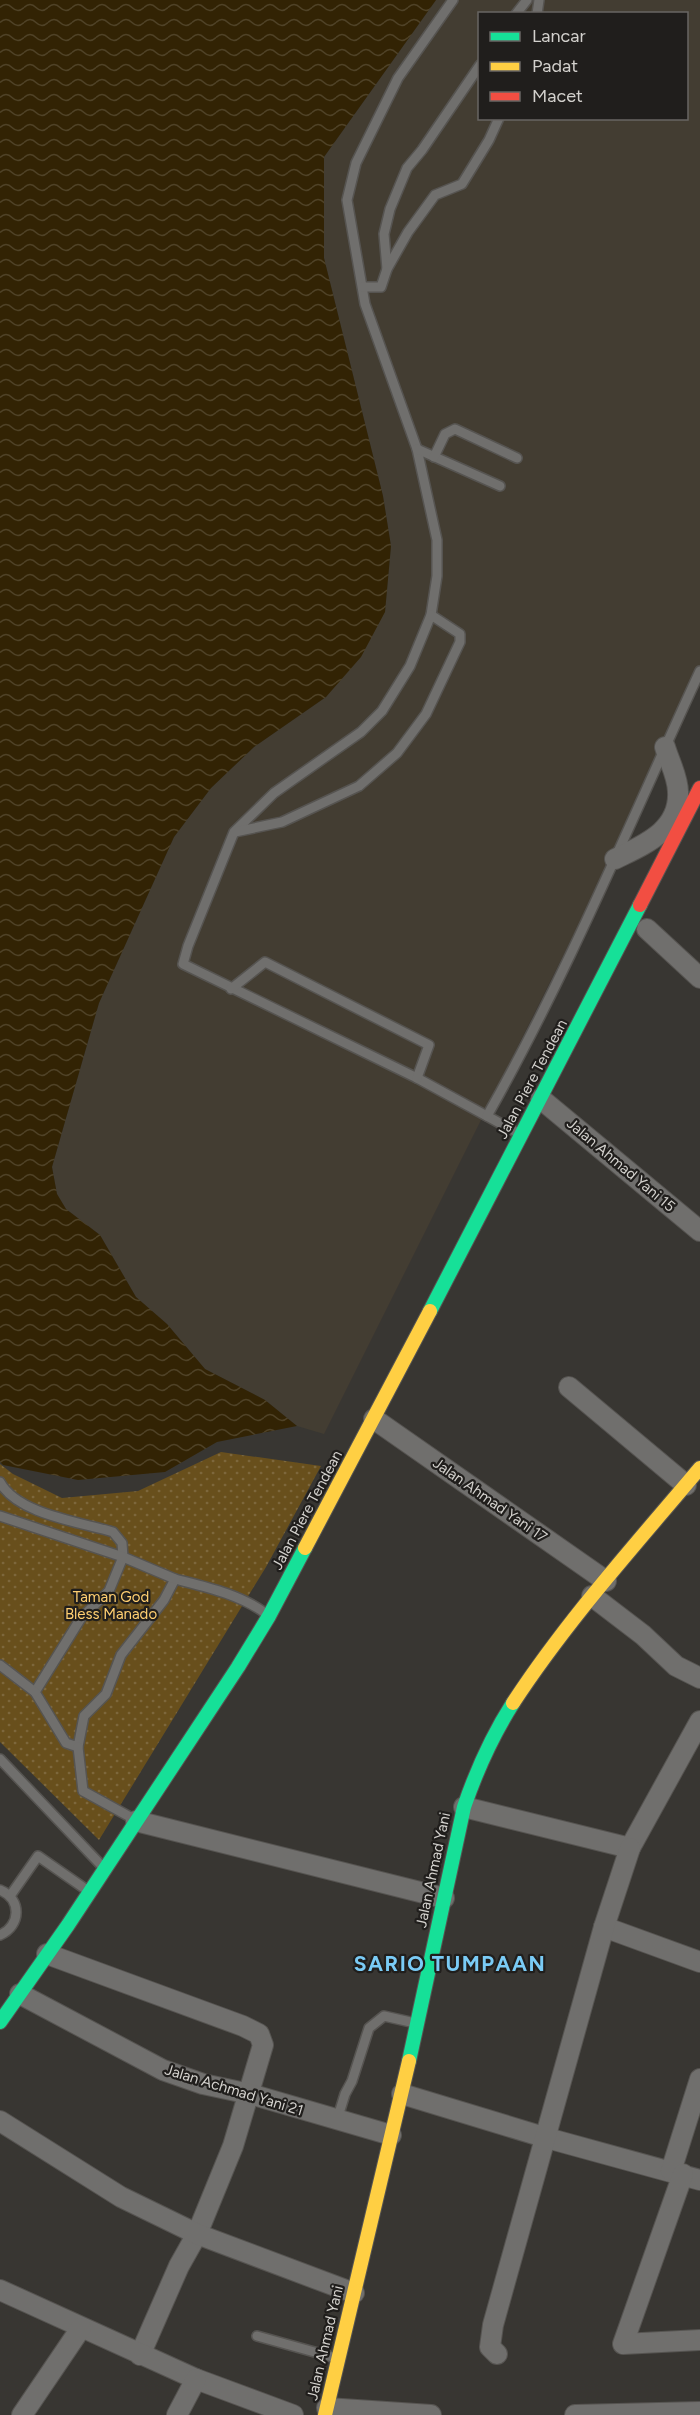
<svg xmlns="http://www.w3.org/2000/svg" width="700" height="2415" font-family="Figtree,sans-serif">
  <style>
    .built { fill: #433d32; fill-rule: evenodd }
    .grass { fill: url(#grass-dots) }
    .water { fill: url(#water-waves) }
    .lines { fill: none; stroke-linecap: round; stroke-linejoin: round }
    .lane-casing { stroke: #565451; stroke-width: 12 }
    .street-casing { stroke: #565451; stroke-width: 22 }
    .fast-casing { stroke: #565451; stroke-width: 16 }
    .slow-casing { stroke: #565451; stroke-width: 16 }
    .jam-casing { stroke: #565451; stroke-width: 16 }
    .lane { stroke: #706f6d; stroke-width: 9 }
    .street { stroke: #706f6d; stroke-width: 20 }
    .fast { stroke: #16e098; stroke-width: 14 }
    .slow { stroke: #ffcf43; stroke-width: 14 }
    .jam { stroke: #f24e42; stroke-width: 14 }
    .labels { text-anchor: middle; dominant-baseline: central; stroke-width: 4.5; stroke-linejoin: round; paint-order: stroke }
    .street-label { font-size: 15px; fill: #d3d1cd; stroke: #201e1c }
    .park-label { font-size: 15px; fill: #ffcf71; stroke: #201e1c }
    .district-label { font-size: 21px; font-weight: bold; letter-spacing: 1.5px; fill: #7acbf5; stroke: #201e1c }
  </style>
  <defs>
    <pattern id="grass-dots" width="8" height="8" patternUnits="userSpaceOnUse" patternTransform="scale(1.5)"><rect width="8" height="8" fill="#684f1c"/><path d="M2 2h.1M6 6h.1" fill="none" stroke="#7d673c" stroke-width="1.8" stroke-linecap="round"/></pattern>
    <pattern id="water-waves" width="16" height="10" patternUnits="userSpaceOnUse" patternTransform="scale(1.5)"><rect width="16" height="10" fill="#322304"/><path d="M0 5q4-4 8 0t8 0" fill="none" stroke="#4f4227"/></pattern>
  </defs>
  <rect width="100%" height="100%" fill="#383632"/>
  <path class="built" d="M436 0H700V682L324 1434 297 1426 265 1400 205 1369 167 1324 136 1297 100 1235 66 1209 57 1194 52 1167 99 1003 174 837 211 788 254 747 326 697 385 612 391 546 383 496 324 258V157ZM480 14H686V118H480Z"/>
  <path class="grass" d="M221 1452 321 1466 266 1567 99 1840 0 1742V1464L13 1474 62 1498 138 1491Z"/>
  <path class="water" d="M0 0H436L324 157V258L383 496 391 546 385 612 361 657 326 697 254 747 211 788 174 837 99 1003 52 1167 57 1194 66 1209 100 1235 136 1297 167 1324 205 1369 265 1400 297 1426 217 1442 165 1472 78 1480 3 1465 0 1462Z"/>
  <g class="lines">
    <defs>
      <g id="lane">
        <path d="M453 0 398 78 356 163 347 200 365 304 417 449 437 540V576L431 615 410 666 382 711 361 732 274 793 234 832 188 946 183 964 417 1078 518 1133"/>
        <path d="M516 14 527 0"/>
        <path d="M537 14 539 0"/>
        <path d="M387 269 384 234 390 209 407 168 422 150 480 65"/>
        <path d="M363 287H381L387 269 408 232 435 195 462 184 489 140 499 118"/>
        <path d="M417 449 500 486"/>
        <path d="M434 457 445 434 455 429 517 458"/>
        <path d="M235 832 282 822 359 786 397 753 426 714 460 642V634L431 615"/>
        <path d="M231 989 265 962 429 1045 417 1078"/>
        <path d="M487 1116C568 973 631 820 700 671"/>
        <path d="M0 1482C17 1514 80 1522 113 1532L122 1543 123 1557 109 1591 81 1618 35 1692 66 1743 78 1747 84 1716 106 1694 121 1655 164 1600 175 1579C206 1587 239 1594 265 1613"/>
        <path d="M0 1516 123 1557 175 1579"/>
        <path d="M0 1665 35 1692"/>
        <path d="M78 1747 83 1791 132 1818"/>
        <path d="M0 1759 101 1865"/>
        <path d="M0 1890C22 1899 21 1926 0 1935"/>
        <path d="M10 1896 38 1856 84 1888"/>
        <path d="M337 2120 345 2094 352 2081 369 2028 384 2016 415 2023"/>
        <path d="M257 2336 336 2358"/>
      </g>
      <g id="street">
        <path d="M615 859C643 845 680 831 678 792 678 777 669 761 665 747"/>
        <path d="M647 929 700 978"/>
        <path d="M541 1099 700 1231"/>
        <path d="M569 1387 686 1485"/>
        <path d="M374 1419 606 1581"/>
        <path d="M592 1596 643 1635 676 1666 700 1678"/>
        <path d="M464 1807 630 1848 700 1721"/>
        <path d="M136 1821 444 1898"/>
        <path d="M604 1927 700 1962"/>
        <path d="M47 1954 243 2026 259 2034 263 2045 233 2146 197 2234 179 2266 140 2355"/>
        <path d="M20 1994 163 2070 203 2084 250 2094 391 2135"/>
        <path d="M402 2094 547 2138 700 2180"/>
        <path d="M0 2121 121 2197 197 2234 354 2293"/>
        <path d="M671 2171 700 2079"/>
        <path d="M683 2174 623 2344 700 2340"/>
        <path d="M0 2290 196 2379 293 2415"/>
        <path d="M497 2354 490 2347 493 2325 604 1927 630 1848"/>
        <path d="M327 2408 431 2415"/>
        <path d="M22 2415 81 2328"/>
        <path d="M177 2415 196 2379"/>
        <path d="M575 2415 700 2412"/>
      </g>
      <g id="fast">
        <path d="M430 1311 640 905"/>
        <path d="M0 2022 68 1925 238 1667 269 1616 305 1548"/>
        <path d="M409 2061 464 1807C477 1769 492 1736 513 1703"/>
      </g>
      <g id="slow">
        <path d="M305 1548 430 1311"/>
        <path d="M513 1703C568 1619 636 1544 700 1468"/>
        <path d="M325 2415 409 2061"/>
      </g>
      <path id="jam" d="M640 905 700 788"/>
    </defs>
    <use href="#lane" class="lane-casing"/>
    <use href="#street" class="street-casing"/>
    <use href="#fast" class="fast-casing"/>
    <use href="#slow" class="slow-casing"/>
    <use href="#jam" class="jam-casing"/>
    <use href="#lane" class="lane"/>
    <use href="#street" class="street"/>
    <use href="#fast" class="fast"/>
    <use href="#slow" class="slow"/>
    <use href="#jam" class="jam"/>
  </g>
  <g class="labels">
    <g class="street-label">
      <text transform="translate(532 1079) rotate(-62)">Jalan Piere Tendean</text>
      <text transform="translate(621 1165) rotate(40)">Jalan Ahmad Yani 15</text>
      <text transform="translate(490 1500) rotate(35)">Jalan Ahmad Yani 17</text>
      <text transform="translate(307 1510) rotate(-62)">Jalan Piere Tendean</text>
      <text transform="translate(433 1870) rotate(-78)">Jalan Ahmad Yani</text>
      <text transform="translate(234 2090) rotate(17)">Jalan Achmad Yani 21</text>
      <text transform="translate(325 2343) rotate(-77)">Jalan Ahmad Yani</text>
    </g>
    <g class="park-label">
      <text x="111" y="1597">Taman God<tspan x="111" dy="17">Bless Manado</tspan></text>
    </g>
    <g class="district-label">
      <text x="450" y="1963">SARIO TUMPAAN</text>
    </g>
  </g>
  <rect x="478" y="12" width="210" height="108" fill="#201e1c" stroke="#686663" stroke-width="1.5"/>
  <rect x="490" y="32" width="30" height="9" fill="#16e098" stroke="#686663" stroke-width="1.5"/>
  <text x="532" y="42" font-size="18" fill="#d3d1cd">Lancar</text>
  <rect x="490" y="62" width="30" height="9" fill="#ffcf43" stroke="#686663" stroke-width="1.5"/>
  <text x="532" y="72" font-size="18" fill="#d3d1cd">Padat</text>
  <rect x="490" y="92" width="30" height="9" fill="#f24e42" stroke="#686663" stroke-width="1.5"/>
  <text x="532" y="102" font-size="18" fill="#d3d1cd">Macet</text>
</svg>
